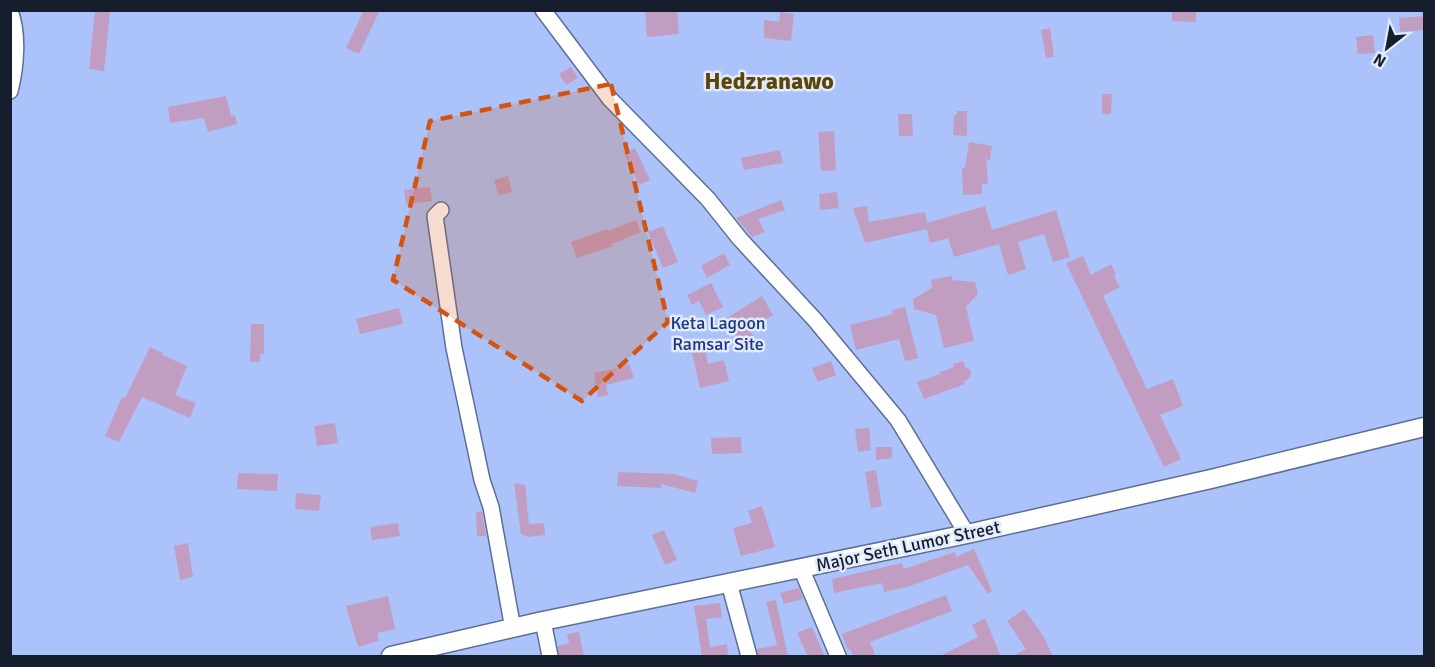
<svg xmlns="http://www.w3.org/2000/svg" width="1435" height="667" viewBox="0 0 1435 667" font-family="Signika,sans-serif">
<style>
.green{fill:#abc3fa}
.building{fill:#c29dc2}
.lines{fill:none;stroke-linecap:round;stroke-linejoin:round}
.minor-casing{stroke:#5d6e96;stroke-width:18}
.major-casing{stroke:#5d6e96;stroke-width:21}
.minor{stroke:#fff;stroke-width:15}
.major{stroke:#fff;stroke-width:18}
.marked{fill:#d3530f;fill-opacity:0.2;stroke:#d3530f;stroke-width:4.5;stroke-dasharray:12 8;stroke-linejoin:round}
.labels{text-anchor:middle;dominant-baseline:central;stroke-width:5;stroke-linejoin:round;paint-order:stroke}
.park-label{font-size:18px;fill:#1d3583;stroke:#e2ebfd}
.street-label{font-size:18px;fill:#161d2d;stroke:#e2ebfd}
.district-label{font-size:24px;font-weight:bold;fill:#5c4505;stroke:#e2ebfd}
</style>
<rect width="100%" height="100%" fill="#d1ddf9"/>
<path class="green" d="M 10,11 L 1424,11 L 1424,656 L 11,656 Z"/>
<path class="building" d="M 95,10 L 110,10 L 104,71 L 89,69 Z
M 364,10 L 380,10 L 359,54 L 346,48 Z
M 645,10 L 677,11 L 679,34 L 647,37 Z
M 1172,10 L 1196,10 L 1196,22 L 1172,21 Z
M 780,12 L 794,14 L 791,41 L 764,38 L 764,20 L 779,22 Z
M 1425,16 L 1425,30 L 1400,32 L 1399,18 Z
M 1050,28 L 1054,57 L 1046,58 L 1041,30 Z
M 1373,35 L 1375,53 L 1358,54 L 1356,37 Z
M 571,67 L 578,78 L 566,85 L 559,74 Z
M 1102,94 L 1112,94 L 1111,114 L 1102,114 Z
M 226,96 L 231,116 L 235,115 L 237,124 L 208,132 L 204,118 L 170,123 L 168,107 Z
M 957,111 L 967,111 L 967,136 L 953,135 L 954,115 L 957,115 Z
M 898,114 L 912,114 L 913,136 L 899,136 Z
M 834,131 L 836,170 L 821,171 L 818,132 Z
M 969,142 L 992,146 L 990,160 L 986,159 L 988,184 L 982,184 L 982,194 L 963,195 L 962,168 L 965,168 Z
M 635,148 L 650,180 L 639,185 L 624,153 Z
M 780,150 L 783,163 L 744,170 L 741,158 Z
M 508,176 L 512,192 L 498,195 L 494,180 Z
M 430,187 L 432,201 L 406,204 L 404,190 Z
M 837,192 L 839,208 L 820,210 L 819,194 Z
M 781,200 L 785,210 L 758,219 L 765,232 L 752,237 L 736,218 Z
M 867,206 L 869,222 L 925,212 L 927,223 L 985,206 L 992,230 L 1056,210 L 1070,257 L 1053,262 L 1044,234 L 1018,242 L 1026,269 L 1008,275 L 999,244 L 954,257 L 948,238 L 930,243 L 927,229 L 865,243 L 853,208 Z
M 636,220 L 641,232 L 612,244 L 613,246 L 577,258 L 571,242 L 607,229 L 608,231 Z
M 663,226 L 678,262 L 663,268 L 648,232 Z
M 724,253 L 730,265 L 707,278 L 701,266 Z
M 1083,256 L 1091,275 L 1111,264 L 1116,274 L 1114,276 L 1120,287 L 1103,296 L 1147,389 L 1173,379 L 1183,406 L 1160,415 L 1181,459 L 1164,467 L 1066,263 Z
M 952,276 L 952,280 L 975,282 L 978,294 L 966,307 L 974,341 L 944,348 L 936,315 L 914,309 L 913,299 L 932,288 L 931,280 Z
M 711,283 L 723,307 L 706,315 L 699,301 L 692,305 L 687,295 Z
M 762,296 L 773,315 L 749,329 L 753,336 L 741,343 L 727,318 Z
M 905,307 L 918,358 L 905,361 L 899,339 L 856,350 L 850,325 L 893,314 L 892,310 Z
M 399,308 L 403,324 L 360,334 L 356,319 Z
M 251,324 L 264,324 L 264,354 L 260,354 L 260,362 L 250,362 Z
M 704,345 L 708,364 L 724,360 L 729,381 L 700,388 L 691,348 Z
M 150,347 L 163,353 L 162,355 L 187,366 L 175,395 L 196,403 L 190,418 L 142,397 L 119,442 L 105,436 L 122,397 L 125,398 Z
M 831,361 L 836,375 L 818,382 L 812,368 Z
M 963,361 L 965,367 L 970,370 L 971,374 L 969,378 L 964,382 L 965,384 L 924,399 L 917,382 L 940,374 L 940,372 L 954,367 L 953,364 Z
M 629,364 L 634,378 L 606,385 L 608,395 L 598,397 L 594,373 L 614,369 Z
M 335,423 L 338,443 L 317,446 L 314,426 Z
M 869,428 L 871,450 L 858,452 L 855,429 Z
M 741,437 L 742,453 L 712,454 L 711,438 Z
M 876,447 L 892,447 L 892,458 L 876,460 Z
M 876,470 L 882,506 L 871,508 L 865,472 Z
M 618,472 L 674,474 L 698,481 L 695,493 L 661,484 L 661,488 L 617,486 Z
M 238,473 L 278,474 L 277,491 L 237,489 Z
M 514,483 L 525,485 L 529,524 L 544,523 L 545,535 L 528,537 L 521,534 Z
M 296,493 L 321,495 L 319,511 L 295,509 Z
M 762,506 L 775,547 L 741,556 L 733,528 L 752,523 L 748,511 Z
M 476,512 L 482,512 L 486,536 L 477,536 Z
M 398,523 L 400,536 L 372,540 L 370,527 Z
M 664,530 L 677,560 L 665,565 L 652,535 Z
M 188,543 L 193,577 L 180,580 L 174,546 Z
M 974,549 L 992,591 L 988,594 L 968,565 L 907,587 L 884,592 L 882,583 L 834,593 L 832,579 L 902,563 L 904,569 L 955,552 L 956,557 Z
M 799,588 L 803,599 L 784,604 L 780,593 Z
M 946,595 L 952,611 L 870,642 L 876,657 L 854,657 L 850,649 L 848,650 L 842,634 Z
M 388,596 L 395,629 L 377,633 L 379,641 L 358,647 L 346,606 Z
M 776,600 L 788,657 L 758,657 L 757,649 L 777,645 L 766,602 Z
M 720,603 L 722,617 L 706,619 L 710,647 L 727,644 L 728,657 L 702,657 L 694,606 Z
M 1024,609 L 1044,637 L 1053,657 L 1012,657 L 1026,649 L 1007,621 Z
M 985,618 L 1001,657 L 938,657 L 978,637 L 972,625 Z
M 812,627 L 825,657 L 808,657 L 797,633 Z
M 579,632 L 584,657 L 559,657 L 558,646 L 569,643 L 567,634 Z"/>
<g class="lines">
<defs>
<path id="minor" d="M 543,10 L 610,99 L 708,199 L 740,239 L 815,320 L 898,420 L 967,534
M 10,11 C 19,33 16,68 10,91
M 441,210 L 435,216 L 454,348 L 482,480 L 491,507 L 513,629
M 801,568 L 838,656
M 729,583 L 749,656
M 543,621 L 550,656"/>
<path id="major" d="M 391,656 L 543,621 L 967,534 L 1211,479 L 1424,427"/>
</defs>
<use href="#minor" class="minor-casing"/>
<use href="#major" class="major-casing"/>
<use href="#minor" class="minor"/>
<use href="#major" class="major"/>
</g>
<path class="marked" d="M 611,84 L 668,322 L 582,401 L 393,280 L 430,121 Z"/>
<g class="labels">
<g class="park-label">
<text x="718" y="323">Keta Lagoon<tspan x="718" dy="21">Ramsar Site</tspan></text>
</g>
<g class="street-label">
<text transform="translate(908 546) rotate(-12)">Major Seth Lumor Street</text>
</g>
<g class="district-label">
<text x="769" y="81">Hedzranawo</text>
</g>
</g>
<rect width="1435" height="667" fill="none" stroke="#161d2d" stroke-width="24"/>
<g transform="translate(1387 48) rotate(211)" stroke="#e2ebfd" stroke-width="4.5" paint-order="stroke">
<path d="M0-4.5L10 22L0 15L-10 22Z" fill="#161d2d"/>
<text y="-9" font-size="16" font-weight="bold" text-anchor="middle" fill="#161d2d">N</text>
</g>
</svg>
